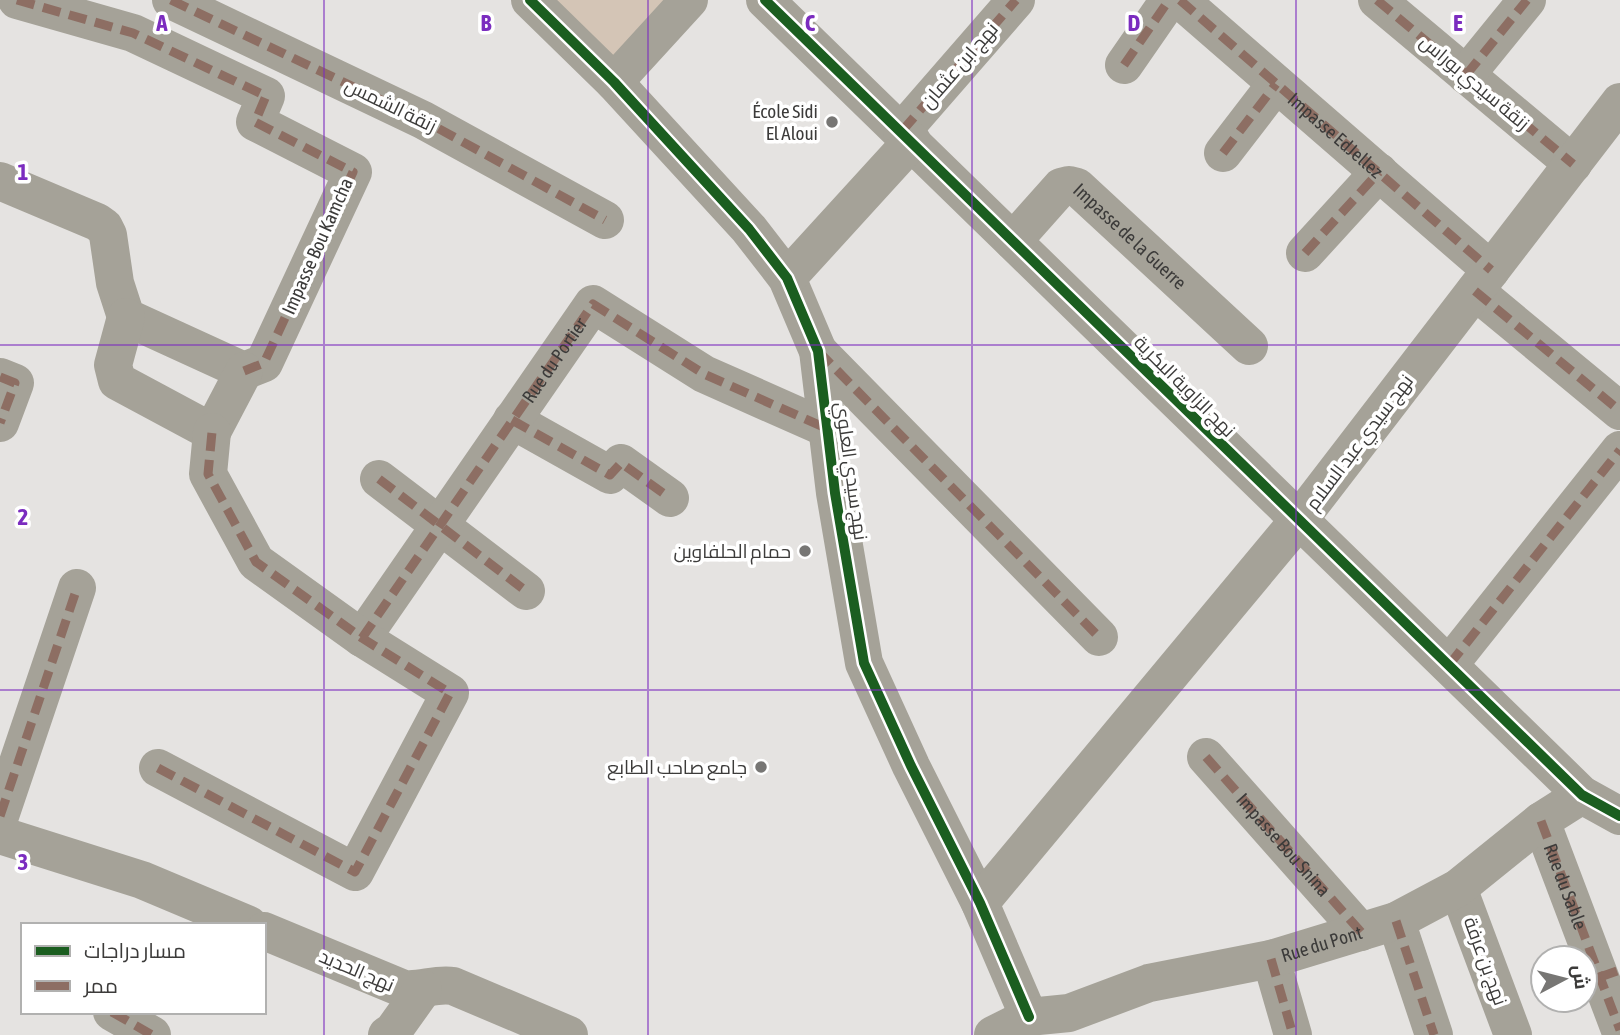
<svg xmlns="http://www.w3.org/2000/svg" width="1620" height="1035" viewBox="0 0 1620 1035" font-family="'Asap Condensed',Cairo,sans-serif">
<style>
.green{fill:#d4c5b6}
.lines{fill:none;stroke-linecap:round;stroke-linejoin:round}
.minor{stroke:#a5a298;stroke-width:38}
.quiet{stroke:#8d6e63;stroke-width:9;stroke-dasharray:18 9;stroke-linecap:butt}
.cycleway-casing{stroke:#fff;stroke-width:15}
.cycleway{stroke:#1b5e20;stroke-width:10}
.grid{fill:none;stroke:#7b2cbf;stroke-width:2;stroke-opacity:0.55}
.poi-dot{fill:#777674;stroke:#fff;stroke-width:2.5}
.labels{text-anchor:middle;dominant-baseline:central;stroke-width:7;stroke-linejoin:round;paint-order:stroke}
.street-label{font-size:19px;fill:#3c3b3a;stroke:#fff}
.poi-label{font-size:19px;fill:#3c3b3a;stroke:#fff;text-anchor:end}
.grid-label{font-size:23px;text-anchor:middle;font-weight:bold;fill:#7b2cbf;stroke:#fff;stroke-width:7;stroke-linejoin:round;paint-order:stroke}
</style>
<rect width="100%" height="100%" fill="#e5e3e1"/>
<path class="green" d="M 539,0 L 673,0 L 610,71 Z"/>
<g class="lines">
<g class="minor">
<path d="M 17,0 L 133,33 L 266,96 L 255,122 L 353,172 L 264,363 L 244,371"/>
<path d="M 171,0 L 423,120 L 605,220"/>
<path d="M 530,0 L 614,82 L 749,229 L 787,278 L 818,351 L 835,493 L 864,663 L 911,766 L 980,903 L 1029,1017"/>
<path d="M 765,0 L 1582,795 L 1620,816"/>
<path d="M 1180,0 L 1491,270"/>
<path d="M 1377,0 L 1573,164"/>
<path d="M 1124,65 L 1169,0"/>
<path d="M 1466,75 L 1527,0"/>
<path d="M 614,82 L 689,0"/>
<path d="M 902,131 L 1016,0"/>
<path d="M 1223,153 L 1276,84"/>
<path d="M 0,181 L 97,222 L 104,227 L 108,235 L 115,283 L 126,317 L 244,371"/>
<path id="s1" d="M 1013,241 L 1061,187 L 1069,185 L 1077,187 L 1249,346"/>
<path d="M 1305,253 L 1379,172"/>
<path d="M 787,278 L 912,141"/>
<path d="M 1475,291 L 1620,411"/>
<path d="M 126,317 L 113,365 L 117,381 L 212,432 L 244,371"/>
<path d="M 818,351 L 1099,637"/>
<path d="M 0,377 L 15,383 L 0,423"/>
<path d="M 512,420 L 610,475 L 621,463 L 670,498"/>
<path d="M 379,479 L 526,591"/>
<path id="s2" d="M 362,638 L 593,304 L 704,374 L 828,429"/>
<path d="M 1449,665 L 1620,450"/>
<path d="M 1206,757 L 1361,932"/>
<path d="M 158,768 L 355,872 L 450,693 L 362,638 L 256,562 L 208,474 L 212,432"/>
<path d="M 0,816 L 77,588"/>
<path d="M 1541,821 L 1620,1030"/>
<path d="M 0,835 L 142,880 L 249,925"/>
<path d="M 1458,888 L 1513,1035"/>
<path d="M 980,903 L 1298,521 L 1620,102"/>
<path d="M 1396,921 L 1434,1035"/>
<path d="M 264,931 L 404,989 C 421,991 436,983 453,986 L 569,1035"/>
<path d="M 1271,959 L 1293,1035"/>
<path d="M 112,1012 L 152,1035"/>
<path d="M 387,1035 L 393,1031 L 423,989"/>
<path id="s3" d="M 993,1035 L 1029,1017 L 1069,1013 L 1149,983 L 1271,959 L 1396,921 L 1458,888 L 1541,821 L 1582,795"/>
</g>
<g class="quiet">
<path d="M 17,0 L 133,33 L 266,96 L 255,122 L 353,172 L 264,363 L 244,371"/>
<path d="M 171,0 L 423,120 L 605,220"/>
<path id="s4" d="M 1180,0 L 1491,270"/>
<path d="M 1377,0 L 1573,164"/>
<path d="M 1124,65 L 1169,0"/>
<path d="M 1466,75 L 1527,0"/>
<path d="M 902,131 L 1016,0"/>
<path d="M 1223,153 L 1276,84"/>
<path d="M 1305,253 L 1379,172"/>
<path d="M 1475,291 L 1620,411"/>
<path d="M 818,351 L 1099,637"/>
<path d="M 0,377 L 15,383 L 0,423"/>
<path d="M 512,420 L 610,475 L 621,463 L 670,498"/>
<path d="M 379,479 L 526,591"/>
<path d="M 362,638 L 593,304 L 704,374 L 828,429"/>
<path d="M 1449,665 L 1620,450"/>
<path id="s5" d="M 1206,757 L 1361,932"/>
<path d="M 158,768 L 355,872 L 450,693 L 362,638 L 256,562 L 208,474 L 212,432"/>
<path d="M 0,816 L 77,588"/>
<path id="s6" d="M 1541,821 L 1620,1030"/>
<path d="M 1396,921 L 1434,1035"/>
<path d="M 1271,959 L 1293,1035"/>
<path d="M 1600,977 L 1620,970"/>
<path d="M 112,1012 L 152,1035"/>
</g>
<defs>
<path id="cycleway" d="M 530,0 L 614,82 L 749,229 L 787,278 L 818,351 L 835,493 L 864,663 L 911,766 L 980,903 L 1029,1017
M 765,0 L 1582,795 L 1620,816"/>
</defs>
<use href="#cycleway" class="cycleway-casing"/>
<use href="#cycleway" class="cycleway"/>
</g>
<path class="grid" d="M 324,0 L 324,1035M 648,0 L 648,1035M 972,0 L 972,1035M 1296,0 L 1296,1035M 0,345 L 1620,345M 0,690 L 1620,690"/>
<g class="poi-dot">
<circle cx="832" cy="122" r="7"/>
<circle cx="805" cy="551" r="7"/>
<circle cx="761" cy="767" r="7"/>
</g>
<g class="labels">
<g class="street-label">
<text transform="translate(959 65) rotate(-49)">نهج ابن عثمان</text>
<text transform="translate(1475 82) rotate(40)">زنقة سيدي بوراس</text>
<text transform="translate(391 105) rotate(26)">زنقة الشمس</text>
<text stroke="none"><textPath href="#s4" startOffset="206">Impasse EdJellez</textPath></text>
<text stroke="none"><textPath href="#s1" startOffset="161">Impasse de la Guerre</textPath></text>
<text transform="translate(317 246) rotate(-66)">Impasse Bou Kamcha</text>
<text stroke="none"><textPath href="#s2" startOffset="338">Rue du Portier</textPath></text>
<text transform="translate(1185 386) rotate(45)">نهج الزاوية البكرية</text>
<text transform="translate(1359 442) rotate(-53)">نهج سيدي عبد السلام</text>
<text transform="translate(852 471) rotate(82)">نهج سيدي العلوي</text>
<text stroke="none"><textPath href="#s5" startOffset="117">Impasse Bou Snina</textPath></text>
<text stroke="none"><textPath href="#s6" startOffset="70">Rue du Sable</textPath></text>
<text stroke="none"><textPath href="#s3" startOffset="343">Rue du Pont</textPath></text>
<text transform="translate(1486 961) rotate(70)">نهج بن عرفة</text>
<text transform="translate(357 970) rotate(23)">نهج الحديد</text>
</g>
<g class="poi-label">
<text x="818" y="111">École Sidi<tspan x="818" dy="22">El Aloui</tspan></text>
<text x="791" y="551">حمام الحلفاوين</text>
<text x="747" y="767">جامع صاحب الطابع</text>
</g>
</g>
<g class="grid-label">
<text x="162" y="31">A</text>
<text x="486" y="31">B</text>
<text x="810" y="31">C</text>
<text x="1134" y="31">D</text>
<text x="1458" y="31">E</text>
<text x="23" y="180">1</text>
<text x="23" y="525">2</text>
<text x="23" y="870">3</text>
</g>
<rect x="21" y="923" width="245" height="91" fill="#ffffff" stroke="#b1b1b0" stroke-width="2"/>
<rect x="35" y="946" width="35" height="10" fill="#1b5e20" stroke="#b1b1b0" stroke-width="2"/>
<text x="84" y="958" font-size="21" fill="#3c3b3a">مسار دراجات</text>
<rect x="35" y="981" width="35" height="10" fill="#8d6e63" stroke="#b1b1b0" stroke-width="2"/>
<text x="84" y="993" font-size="21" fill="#3c3b3a">ممر</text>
<g transform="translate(1564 979) rotate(83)"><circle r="33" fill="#ffffff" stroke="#b1b1b0" stroke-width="2"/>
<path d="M0-5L12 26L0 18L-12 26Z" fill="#777674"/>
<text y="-10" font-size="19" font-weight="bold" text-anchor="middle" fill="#3c3b3a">ش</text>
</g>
</svg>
